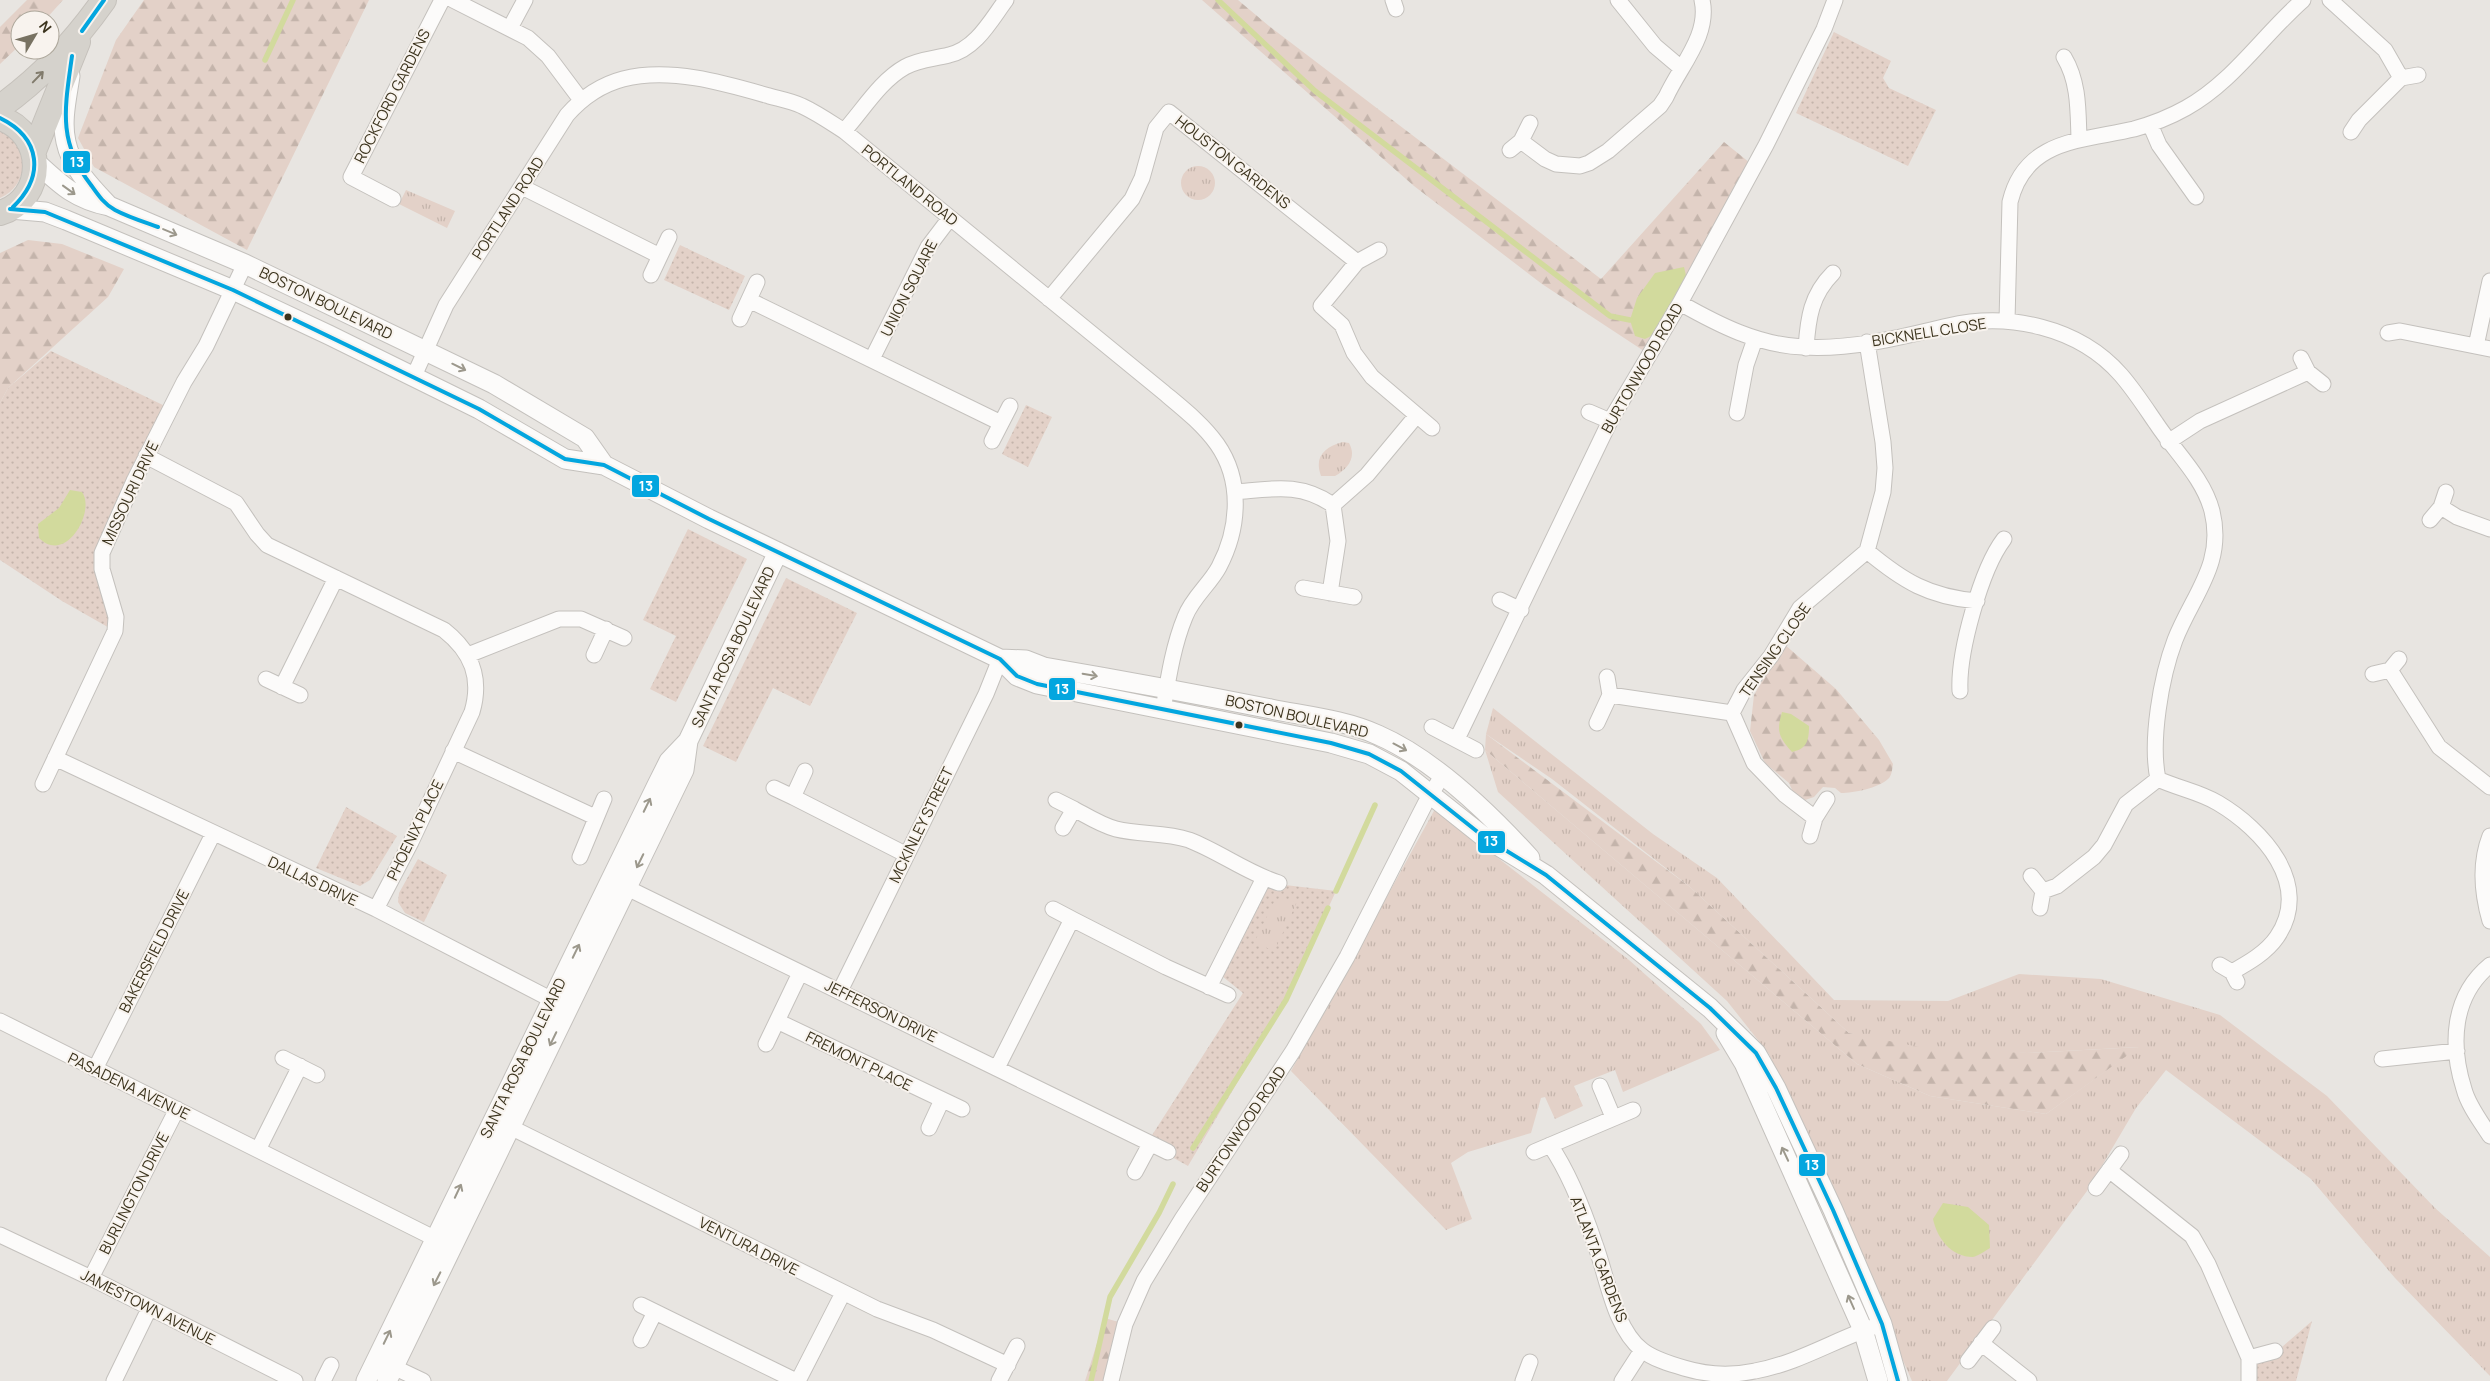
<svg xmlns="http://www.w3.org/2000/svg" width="2490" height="1381" viewBox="0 0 2490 1381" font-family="Manrope,sans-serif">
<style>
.grass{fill:url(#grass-dots)}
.forest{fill:url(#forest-firs)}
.park{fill:url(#park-tufts)}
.water{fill:#d2da9d}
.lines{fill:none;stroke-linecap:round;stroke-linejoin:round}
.stream{stroke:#d2da9d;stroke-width:5.5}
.minor-casing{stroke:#c4c1bd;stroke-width:17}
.tertiary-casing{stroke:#c4c1bd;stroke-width:21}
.primary-casing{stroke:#c5c1bb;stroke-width:26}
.minor{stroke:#fcfbfa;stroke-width:15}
.tertiary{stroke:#fcfbfa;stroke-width:19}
.primary{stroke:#d5d2cc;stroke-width:24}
.bus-1-casing{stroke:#f8f3ee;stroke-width:8}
.bus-1{stroke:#03a6df;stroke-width:4}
.oneway{stroke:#817b6c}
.oneway2{stroke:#9c988c}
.bus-dot{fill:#3c341e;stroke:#f8f3ee;stroke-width:2}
.labels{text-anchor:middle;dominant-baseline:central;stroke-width:4;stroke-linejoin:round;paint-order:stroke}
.street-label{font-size:15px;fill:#3c341e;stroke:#f8f3ee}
.line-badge{stroke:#f8f3ee;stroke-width:2}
.badge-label{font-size:14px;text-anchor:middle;font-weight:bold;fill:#fff}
</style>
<defs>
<pattern id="grass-dots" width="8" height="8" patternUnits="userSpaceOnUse" patternTransform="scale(1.25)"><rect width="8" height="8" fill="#e3d1c8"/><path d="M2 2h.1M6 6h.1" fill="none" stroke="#c4b4ab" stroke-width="1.8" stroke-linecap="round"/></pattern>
<pattern id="forest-firs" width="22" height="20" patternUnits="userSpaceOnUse" patternTransform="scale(1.25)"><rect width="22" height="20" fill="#e3d1c8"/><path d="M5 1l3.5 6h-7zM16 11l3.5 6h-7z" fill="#c4b4ab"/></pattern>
<pattern id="park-tufts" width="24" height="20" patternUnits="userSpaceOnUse" patternTransform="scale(1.25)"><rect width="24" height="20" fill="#e3d1c8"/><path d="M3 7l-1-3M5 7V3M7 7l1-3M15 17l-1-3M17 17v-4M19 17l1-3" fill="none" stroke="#c4b4ab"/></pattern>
</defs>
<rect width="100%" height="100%" fill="#e8e5e1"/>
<path class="grass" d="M 1834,32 L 1891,61 L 1883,78 L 1889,88 L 1936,110 L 1908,166 L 1796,113 Z
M 0,131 C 31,144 30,185 0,198 Z
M 680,245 L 745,276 L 729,310 L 664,280 Z
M 51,351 L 167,407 L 97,551 L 113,630 L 62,601 L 0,560 L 0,403 L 8,388 Z
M 1026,405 L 1052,417 L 1028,467 L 1002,454 Z
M 688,529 L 747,559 L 676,702 L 650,689 L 676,636 L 643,620 Z
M 786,578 L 857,613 L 810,706 L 773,688 L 736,762 L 703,746 Z
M 346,807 L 397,836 L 370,880 L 360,886 L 316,868 Z
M 418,859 L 447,875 L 424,922 L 405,913 L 398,902 L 399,893 Z
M 1267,883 L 1336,891 L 1286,1000 L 1188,1166 L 1147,1143 L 1243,993 L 1217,972 Z
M 2312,1321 L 2296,1381 L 2249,1381 L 2249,1358 L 2282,1347 Z"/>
<path class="forest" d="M 27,0 L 63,0 L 45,20 L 20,20 L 20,45 L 0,64 L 0,27 Z
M 144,0 L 369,0 L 247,250 L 94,167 L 78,138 L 116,40 Z
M 1202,0 L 1238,0 L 1269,26 L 1601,279 L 1724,142 L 1755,167 L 1650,355 L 1542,284 L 1414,186 Z
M 28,240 L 62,244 L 124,269 L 108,297 L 8,388 L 0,403 L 0,253 Z
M 1784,644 L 1836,689 L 1879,740 L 1893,764 C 1892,769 1892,776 1888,779 C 1878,788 1854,793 1841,793 L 1835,788 L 1823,787 L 1814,797 L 1802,801 L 1793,792 L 1789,783 L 1765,763 L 1750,731 L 1754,695 Z
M 1486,734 L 1690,887 L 1849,1033 L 2027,1053 L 2140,1047 L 2046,1114 L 1930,1096 L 1857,1064 L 1485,750 Z
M 1105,1318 L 1125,1324 L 1113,1381 L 1085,1381 Z"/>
<path class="park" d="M1181 183a17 17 0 1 1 34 0a17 17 0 1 1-34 0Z
M 406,190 L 455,211 L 447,228 L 399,204 Z
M 1343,442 L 1349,443 C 1357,457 1348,469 1335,476 L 1321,476 C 1314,457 1324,447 1343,442 Z
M 1493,708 L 1653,834 L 1717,878 L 1834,1000 L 1948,1001 L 2019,974 L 2101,979 L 2220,1015 L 2327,1096 L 2435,1208 L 2490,1257 L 2490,1376 L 2395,1278 L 2311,1179 L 2166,1070 L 2136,1108 L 2087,1191 L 1947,1381 L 1912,1381 L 1769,1054 L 1727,1001 L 1498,792 L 1485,750 L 1857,1064 L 1930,1096 L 2046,1114 L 2139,1047 L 2027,1053 L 1929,1049 L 1849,1033 L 1690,887 L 1552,779 L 1486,734 Z
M 1435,809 L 1629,960 L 1701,1024 L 1720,1050 L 1623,1092 L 1615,1070 L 1574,1086 L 1583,1106 L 1555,1119 L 1545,1097 L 1541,1098 L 1531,1133 L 1468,1152 L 1451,1163 L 1472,1219 L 1446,1230 L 1291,1071 Z
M 1281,898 L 1297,902 L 1274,952 L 1255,941 L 1275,900 Z"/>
<path class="water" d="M 1684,267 L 1688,284 L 1661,331 L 1645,339 L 1635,336 L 1630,320 L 1637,298 L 1655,273 Z
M 70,490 L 82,492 C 96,511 66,565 39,538 L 38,524 L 59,508 Z
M 1782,712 L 1791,714 L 1809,726 C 1809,740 1807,749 1792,752 C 1779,737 1776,732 1782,712 Z
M 1943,1203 L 1968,1207 L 1989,1225 L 1990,1248 C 1985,1251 1978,1256 1973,1257 C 1951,1257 1937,1238 1933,1219 Z"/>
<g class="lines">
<path class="stream" d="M 1218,0 L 1315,91 L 1610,316 L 1630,320
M 265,60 L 293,0
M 1336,891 L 1375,805
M 1193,1148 L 1286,1000 L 1328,908
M 1091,1381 L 1110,1297 L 1159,1213 L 1173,1184"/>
<defs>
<path id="minor" d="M 453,0 L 528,38 L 548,56 L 581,100
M 1393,0 L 1396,9
M 1618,0 L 1655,46 L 1681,68
M 2330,0 L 2385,50 L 2401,78
M 510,28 L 525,0
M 2064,57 C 2079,82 2078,110 2079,139
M 2150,124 L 2159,145 L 2196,197
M 844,131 C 863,110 880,81 905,67 C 919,59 934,59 949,55 C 976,49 991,20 1006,0
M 2351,132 L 2359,120 L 2401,78 L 2418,75
M 1521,141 L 1545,159 L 1556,164 L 1580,166 L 1589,163 L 1608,151 L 1660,106 L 1666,97 C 1680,66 1710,35 1702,0
M 1510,150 L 1521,141 L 1530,123
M 522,187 L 660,256
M 393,199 L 351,177 L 442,0
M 1379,250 L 1357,262 L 1321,306 L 1342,325 L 1354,353 L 1372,377 L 1432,428
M 651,275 L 669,237
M 1049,299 L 1132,199 L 1142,178 L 1156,128 L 1169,112 L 1357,262
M 749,300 L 1001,423
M 1680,303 C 1719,325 1758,345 1803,347 C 1852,350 1902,337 1948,326 C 2009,312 2079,327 2121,375 C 2134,390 2145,407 2156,423 C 2175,452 2203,477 2212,511 C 2225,564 2193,594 2175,640 C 2161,677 2150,741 2158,779
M 740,319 L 757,282
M 2007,321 L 2010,202 C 2025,139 2082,141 2134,129 C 2152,124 2170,117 2186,108 C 2233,82 2263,35 2303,0
M 2388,333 L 2400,331 L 2490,349
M 2476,346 L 2490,281
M 1806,348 C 1808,318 1811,295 1833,273
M 2301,358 L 2308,372 L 2323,384
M 872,359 L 928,247 L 950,218
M 414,376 L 446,305 L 567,115 C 582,98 600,85 623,79 C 670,67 724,83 769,96 C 780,99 792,101 802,106 C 817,113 830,122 844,131 L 1162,391 C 1181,407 1202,423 1217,444 C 1243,481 1239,529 1219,567 C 1210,584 1192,598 1185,617 C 1173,646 1168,680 1163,710
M 1589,412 L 1610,421
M 1737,413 L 1746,365 L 1755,339
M 992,441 L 1010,406
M 2168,442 L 2200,421 L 2308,372
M 146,456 L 236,503 L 257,534 L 267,545 L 444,630 C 472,652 482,678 472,712 L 411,842 L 376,909
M 1235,492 C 1272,489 1300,482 1333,505 L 1367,475 L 1417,415
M 2441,507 L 2457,517 L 2490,529
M 2430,520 L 2441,507 L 2446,492
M 1867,551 C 1903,581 1929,597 1977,601
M 1303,588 L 1354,597
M 1330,593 L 1338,541 L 1333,505
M 1500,600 L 1521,610
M 468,655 L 559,619 L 581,619 L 624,638
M 594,655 L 606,629
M 2390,670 L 2439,747 L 2490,787
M 2373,674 L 2390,670 L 2399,659
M 266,679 L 300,695
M 282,687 L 336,578
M 1960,691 C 1958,653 1981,569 2004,539
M 1610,695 L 1732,713 L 1754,763 L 1785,795 L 1815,818
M 1732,713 L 1744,690 L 1771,656 L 1800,608 L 1867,551 L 1883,492 L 1885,468 L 1883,442 L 1867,342
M 1597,723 L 1610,695 L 1607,677
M 1432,727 L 1476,750
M 1457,739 L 1610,421 L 1680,303 L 1766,145 L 1824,29 L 1835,0
M 453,751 L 595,817
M 55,758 L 376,909 L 562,1005
M 43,784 L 115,631 L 116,617 L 102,569 L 102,553 L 134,481 L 184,382 L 206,346 L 245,264
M 774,788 L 793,797 L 805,771
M 793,797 L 907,855
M 1056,800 L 1074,809 L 1063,828
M 1074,809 C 1087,816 1101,825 1116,829 C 1140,835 1165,832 1189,840 C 1220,852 1247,873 1279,883
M 1810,836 L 1815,818 L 1827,799
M 2490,836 C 2479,864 2482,893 2490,921
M 580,857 L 604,799
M 2031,876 L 2043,891 L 2040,908
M 619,884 L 1168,1152
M 2043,891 L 2057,886 L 2094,857 L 2104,845 L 2126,804 L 2158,779 C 2177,788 2200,792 2218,803 C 2262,829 2313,884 2277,937 C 2266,953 2248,963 2232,972
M 1053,909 L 1072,919
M 2220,965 L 2232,972 L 2237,982
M 2490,965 C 2452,996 2450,1045 2464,1089 C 2468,1105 2481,1122 2490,1136
M 1209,987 L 1264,878
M 840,991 L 986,694 L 1000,659
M 0,1021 L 444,1243
M 777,1021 L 962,1109
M 766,1044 L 800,973
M 283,1058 L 317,1075
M 2382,1059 L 2457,1051
M 997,1068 L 1072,919 L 1166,967 L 1228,995
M 95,1069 L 213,834
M 1600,1086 L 1613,1117
M 502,1123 L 877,1309 L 933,1330 L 1008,1365
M 929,1128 L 942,1100
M 1550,1145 C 1570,1174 1584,1211 1595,1244 C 1607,1276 1614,1328 1642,1350 C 1653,1359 1670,1364 1684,1368 C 1707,1375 1731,1376 1755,1371 C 1800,1363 1839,1337 1882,1324
M 258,1150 L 300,1066
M 1534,1152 L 1633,1110
M 2109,1170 L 2192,1236 L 2208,1264 L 2249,1358 L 2249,1381
M 1135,1172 L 1150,1144
M 2096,1188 L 2121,1154
M 0,1235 L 91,1278 L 295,1381
M 91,1278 L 177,1109
M 641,1305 L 796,1381
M 641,1340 L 655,1312
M 1981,1343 L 2029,1381
M 2249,1358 L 2275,1351
M 1968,1361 L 1993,1328
M 383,1362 L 423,1381
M 114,1381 L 149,1309
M 323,1381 L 331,1365
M 798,1381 L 843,1293
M 999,1381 L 1017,1346
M 1111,1381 L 1125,1324 L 1144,1281 L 1182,1219 L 1293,1051 L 1347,957 L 1425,804 L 1442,776
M 1523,1381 L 1530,1362
M 1622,1381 L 1642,1350"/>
<path id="tertiary" d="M 70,76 C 67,97 61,121 66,142 C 71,167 92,188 109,206
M 36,162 C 61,185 75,199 109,206 L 245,264 L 494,384 L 585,438 L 604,465
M 10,209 L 45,212 L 66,220 L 233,290 L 329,335 L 479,409 L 565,459 L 604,465 L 709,519 L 1000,659 L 1017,676 L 1037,684 L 1331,743 L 1369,754 L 1401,771 L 1484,837 L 1546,875 L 1710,1008 L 1756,1053 L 1776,1088 L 1833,1210 L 1882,1324 L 1898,1381
M 1000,659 L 1026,660 L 1044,667 C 1120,680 1196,694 1271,709 C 1306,716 1345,720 1378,735 C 1433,759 1490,814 1530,858
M 1726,1033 L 1744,1063 L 1863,1330 L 1878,1381
M 366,1381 L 657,785 L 669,761 L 688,741
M 387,1381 L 684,770 L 688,741 L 778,552"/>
<path id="primary" d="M 0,107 C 41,78 75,41 104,0
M 0,118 C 46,133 47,199 0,213
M 34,151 L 78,42"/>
</defs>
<use href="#minor" class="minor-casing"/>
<use href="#tertiary" class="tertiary-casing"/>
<use href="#primary" class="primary-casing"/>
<use href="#minor" class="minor"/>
<use href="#tertiary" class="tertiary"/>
<use href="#primary" class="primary"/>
<defs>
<path id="bus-1" d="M 82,31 L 104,0
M 72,56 C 65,107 57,142 91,185 C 98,195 104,204 115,210 C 128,217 144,222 158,227
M 0,118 C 41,138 45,176 13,207
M 10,209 L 45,212 L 233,290 L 479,409 L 565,459 L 604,465 L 709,519 L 1000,659 L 1017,676 L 1037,684 L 1331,743 L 1369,754 L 1401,771 L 1484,837 L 1546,875 L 1710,1008 L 1756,1053 L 1776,1088 L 1833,1210 L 1882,1324 L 1898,1381"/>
</defs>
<use href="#bus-1" class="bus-1-casing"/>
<use href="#bus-1" class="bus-1"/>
</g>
<defs><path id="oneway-shaft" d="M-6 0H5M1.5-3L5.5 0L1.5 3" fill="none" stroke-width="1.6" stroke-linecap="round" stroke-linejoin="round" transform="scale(1.25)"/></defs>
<use class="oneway" href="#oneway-shaft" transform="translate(38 77) rotate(-46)"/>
<g class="oneway2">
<use href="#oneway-shaft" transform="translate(69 190) rotate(36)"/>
<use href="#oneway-shaft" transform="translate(170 232) rotate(23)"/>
<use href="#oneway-shaft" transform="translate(459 367) rotate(26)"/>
<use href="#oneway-shaft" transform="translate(1090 675) rotate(10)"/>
<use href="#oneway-shaft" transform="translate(1400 747) rotate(28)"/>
<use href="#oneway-shaft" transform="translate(647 805) rotate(-64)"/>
<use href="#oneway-shaft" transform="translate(640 861) rotate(116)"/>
<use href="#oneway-shaft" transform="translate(576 951) rotate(-64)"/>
<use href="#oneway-shaft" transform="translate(553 1039) rotate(116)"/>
<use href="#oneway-shaft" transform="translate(1785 1154) rotate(-115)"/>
<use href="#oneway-shaft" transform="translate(458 1191) rotate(-65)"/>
<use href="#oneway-shaft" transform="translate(437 1279) rotate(117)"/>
<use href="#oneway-shaft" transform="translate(1851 1302) rotate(-114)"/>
<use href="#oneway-shaft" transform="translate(387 1337) rotate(-64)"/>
</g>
<g class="bus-dot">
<circle cx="288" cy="317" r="4.5"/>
<circle cx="1239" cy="725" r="4.5"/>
</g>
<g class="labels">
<g class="street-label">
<text transform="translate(392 96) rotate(-63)">ROCKFORD GARDENS</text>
<text transform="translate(1233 162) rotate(38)">HOUSTON GARDENS</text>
<text transform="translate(910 185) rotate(39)">PORTLAND ROAD</text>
<text transform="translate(508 208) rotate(-57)">PORTLAND ROAD</text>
<text transform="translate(909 288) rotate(-63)">UNION SQUARE</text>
<text transform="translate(326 303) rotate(26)">BOSTON BOULEVARD</text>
<text transform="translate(1929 332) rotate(-9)">BICKNELL CLOSE</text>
<text transform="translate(1642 368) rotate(-60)">BURTONWOOD ROAD</text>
<text transform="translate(130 493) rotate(-65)">MISSOURI DRIVE</text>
<text transform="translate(733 647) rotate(-65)">SANTA ROSA BOULEVARD</text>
<text transform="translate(1775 650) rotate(-55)">TENSING CLOSE</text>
<text transform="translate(1297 716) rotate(13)">BOSTON BOULEVARD</text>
<text transform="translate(921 825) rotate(-64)">MCKINLEY STREET</text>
<text transform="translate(415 830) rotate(-64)">PHOENIX PLACE</text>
<text transform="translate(313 881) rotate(25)">DALLAS DRIVE</text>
<text transform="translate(154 951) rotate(-63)">BAKERSFIELD DRIVE</text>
<text transform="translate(881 1011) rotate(26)">JEFFERSON DRIVE</text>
<text transform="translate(523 1058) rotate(-64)">SANTA ROSA BOULEVARD</text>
<text transform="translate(859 1061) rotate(26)">FREMONT PLACE</text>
<text transform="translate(129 1086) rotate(26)">PASADENA AVENUE</text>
<text transform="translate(1241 1129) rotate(-56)">BURTONWOOD ROAD</text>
<text transform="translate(134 1193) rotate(-63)">BURLINGTON DRIVE</text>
<text transform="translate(749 1246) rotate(27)">VENTURA DRIVE</text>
<text transform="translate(1599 1259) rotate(69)">ATLANTA GARDENS</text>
<text transform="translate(148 1307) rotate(27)">JAMESTOWN AVENUE</text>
</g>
</g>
<g class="line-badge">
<rect x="62" y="150" width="29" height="24" rx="5" fill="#03a6df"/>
<rect x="631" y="474" width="29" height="24" rx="5" fill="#03a6df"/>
<rect x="1048" y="677" width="28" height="24" rx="5" fill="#03a6df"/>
<rect x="1477" y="830" width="29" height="24" rx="5" fill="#03a6df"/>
<rect x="1798" y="1153" width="28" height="24" rx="5" fill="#03a6df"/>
</g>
<g class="badge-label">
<text x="77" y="167">13</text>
<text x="646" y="491">13</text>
<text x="1062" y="694">13</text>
<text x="1491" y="846">13</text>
<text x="1812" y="1170">13</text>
</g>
<g transform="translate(35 35) rotate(52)"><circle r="24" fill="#f8f3ee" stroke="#ada79b"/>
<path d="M0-4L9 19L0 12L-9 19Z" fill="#787262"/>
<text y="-8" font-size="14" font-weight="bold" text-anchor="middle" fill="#3c341e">N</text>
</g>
</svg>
